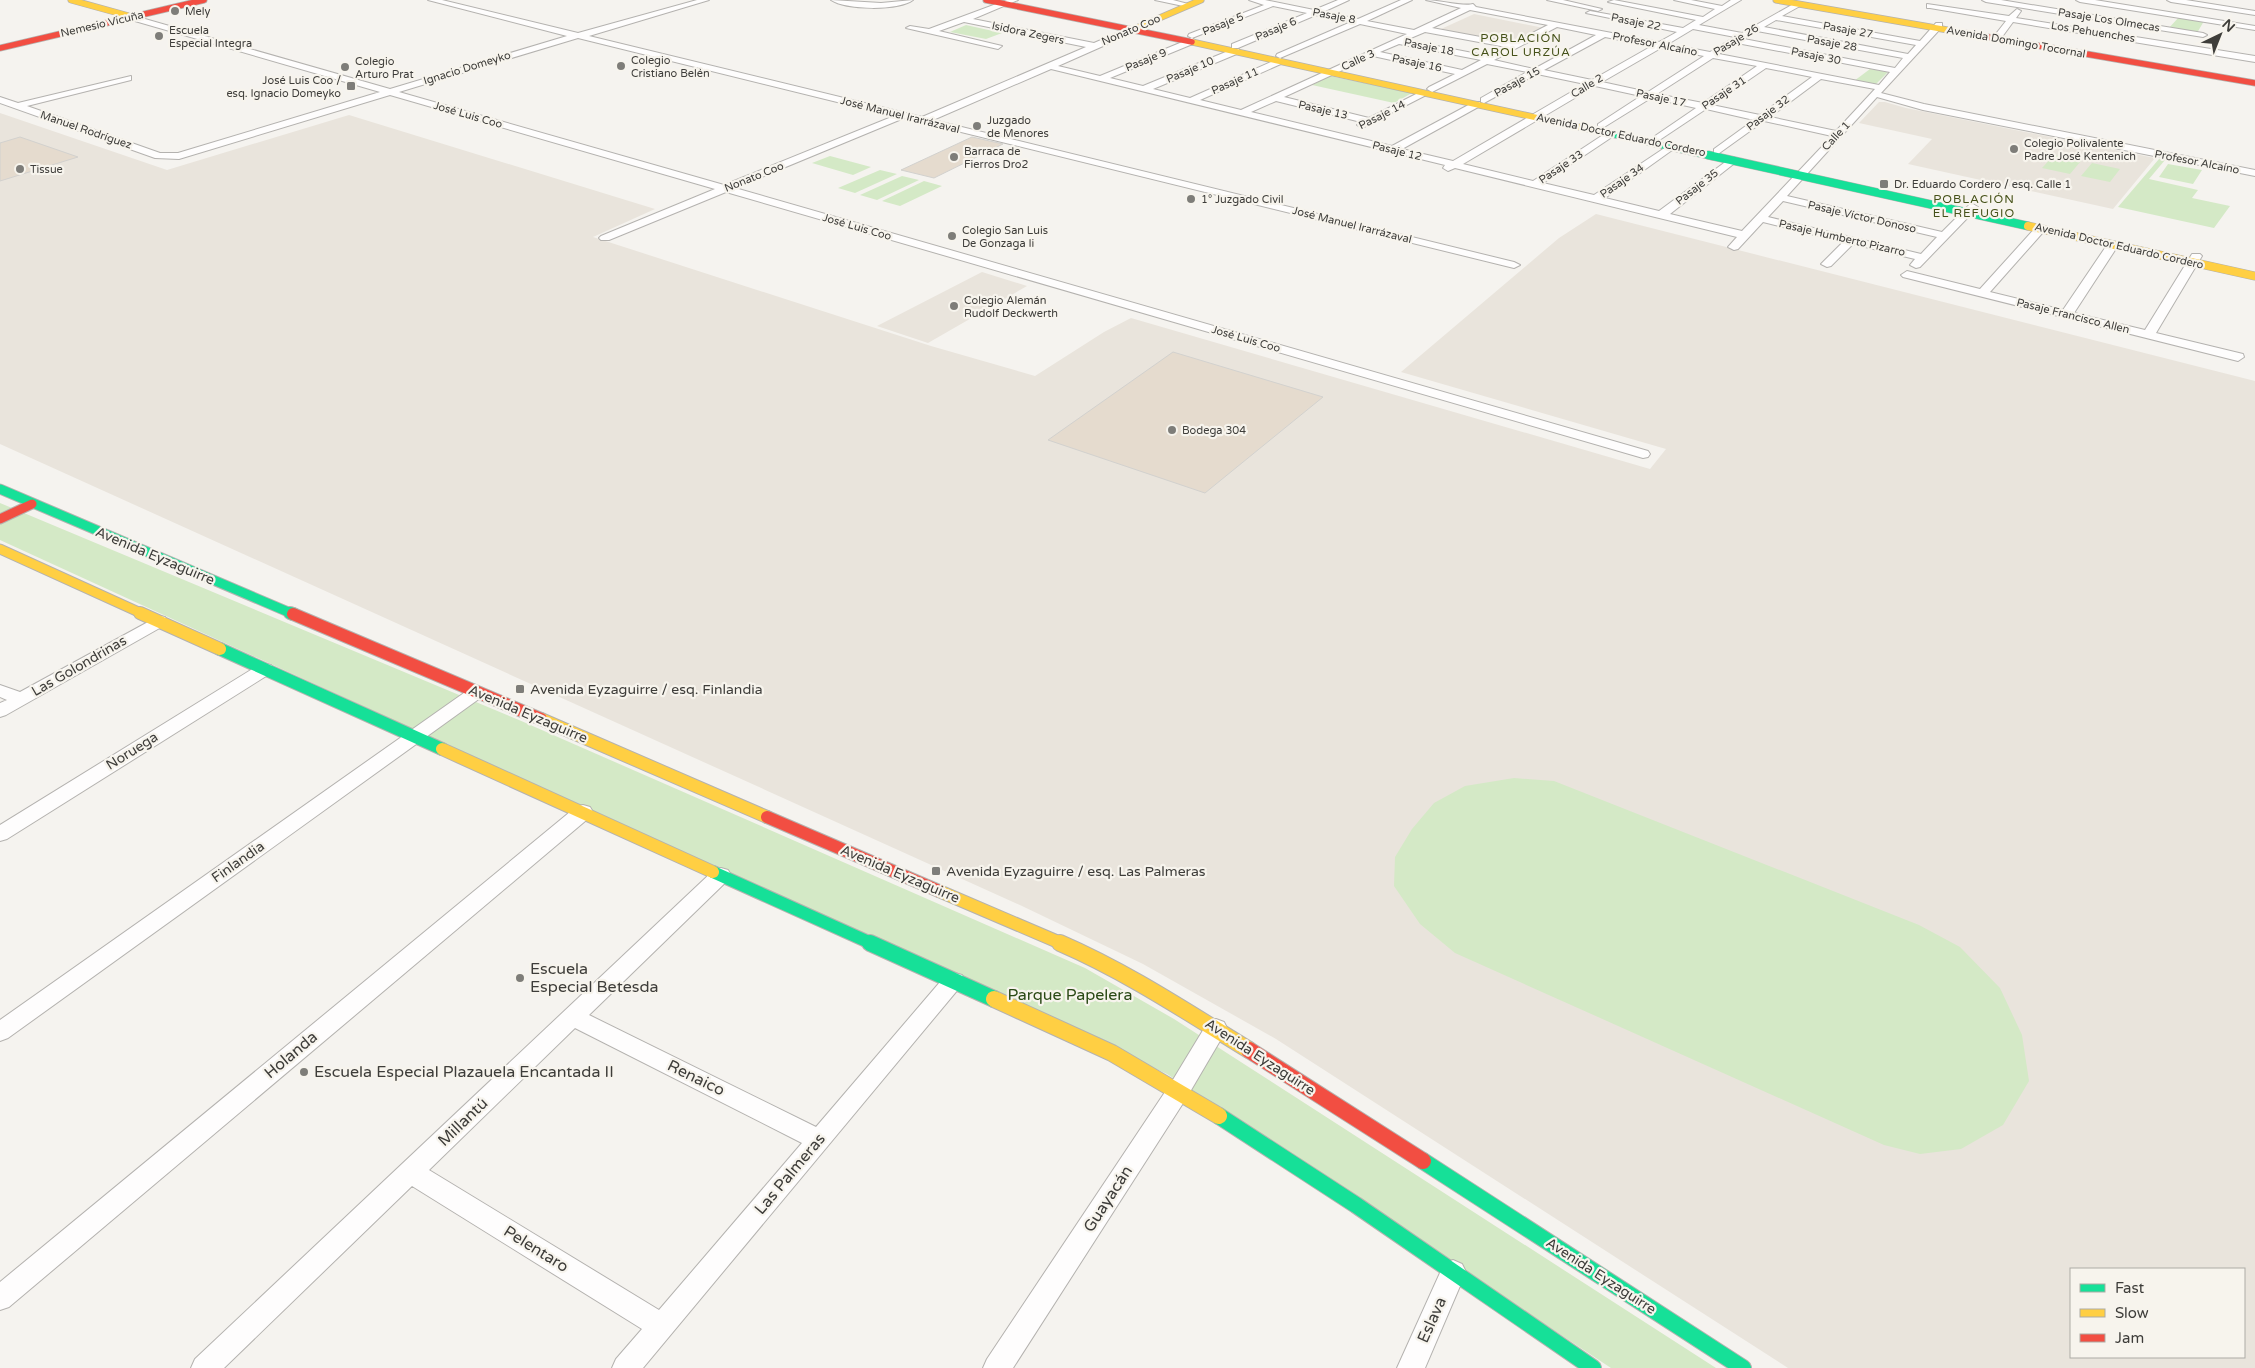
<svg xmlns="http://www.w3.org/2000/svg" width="2255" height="1368" viewBox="0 0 2255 1368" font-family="'Varela Round',sans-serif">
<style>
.built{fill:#e9e4dc;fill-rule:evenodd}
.green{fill:#d4e9c6}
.building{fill:#e5dbce;stroke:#d2d1ce}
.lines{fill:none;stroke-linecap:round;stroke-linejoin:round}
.street-casing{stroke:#b4b2af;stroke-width:2}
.fast-far4-casing{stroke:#b4b2af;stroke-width:7}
.fast-far3-casing{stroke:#b4b2af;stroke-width:9}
.fast-far2-casing{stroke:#b4b2af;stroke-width:11}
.fast-far1-casing{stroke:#b4b2af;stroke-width:14}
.fast-casing{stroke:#b4b2af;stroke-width:18}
.slow-far4-casing{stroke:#b4b2af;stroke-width:7}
.slow-far3-casing{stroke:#b4b2af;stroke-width:9}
.slow-far2-casing{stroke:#b4b2af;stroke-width:11}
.slow-far1-casing{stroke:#b4b2af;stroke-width:14}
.slow-casing{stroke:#b4b2af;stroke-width:18}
.jam-far3-casing{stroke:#b4b2af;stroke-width:7}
.jam-far2-casing{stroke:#b4b2af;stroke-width:11}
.jam-far1-casing{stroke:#b4b2af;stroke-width:14}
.jam-casing{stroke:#b4b2af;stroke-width:18}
.street{fill:#fefdfd;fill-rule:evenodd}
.fast-far4{stroke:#16e098;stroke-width:5.5}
.fast-far3{stroke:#16e098;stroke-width:8}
.fast-far2{stroke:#16e098;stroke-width:9}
.fast-far1{stroke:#16e098;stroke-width:12}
.fast{stroke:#16e098;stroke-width:16}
.slow-far4{stroke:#ffcf43;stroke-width:5.5}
.slow-far3{stroke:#ffcf43;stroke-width:8}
.slow-far2{stroke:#ffcf43;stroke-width:9}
.slow-far1{stroke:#ffcf43;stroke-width:12}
.slow{stroke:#ffcf43;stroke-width:16}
.jam-far3{stroke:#f24e42;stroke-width:5.5}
.jam-far2{stroke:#f24e42;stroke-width:9}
.jam-far1{stroke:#f24e42;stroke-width:12}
.jam{stroke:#f24e42;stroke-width:16}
.poi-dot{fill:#7e7d79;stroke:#f7f4ed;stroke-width:2}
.labels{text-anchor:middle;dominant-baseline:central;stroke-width:4.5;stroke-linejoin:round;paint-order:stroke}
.far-poi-label{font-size:11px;fill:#3e3d3a;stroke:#f7f4ed;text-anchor:start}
.far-street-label{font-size:11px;fill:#3e3d3a;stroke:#f7f4ed}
.far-neighbourhood-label{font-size:12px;letter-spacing:1px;fill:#455119;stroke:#f7f4ed}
.street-label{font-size:14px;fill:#3e3d3a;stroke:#f7f4ed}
.poi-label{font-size:14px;fill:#3e3d3a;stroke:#f7f4ed;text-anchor:start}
.near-poi-label{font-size:16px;fill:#3e3d3a;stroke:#f7f4ed;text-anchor:start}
.near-park-label{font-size:16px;fill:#2a4915;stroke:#f7f4ed}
.near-street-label{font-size:16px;fill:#3e3d3a;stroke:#f7f4ed}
</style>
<rect width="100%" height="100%" fill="#f5f3ef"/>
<path class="built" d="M 1474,14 L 1544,28 L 1511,44 L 1441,29 Z
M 1879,102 L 1885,102 L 1906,108 L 2155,158 L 2113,209 L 1908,164 L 1932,139 L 1859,123 Z
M 0,113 L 167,170 L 349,115 L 655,209 L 593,237 L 931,346 L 1035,376 L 1104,332 L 1131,318 L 1650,469 L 1666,449 L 1401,372 L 1559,238 L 1596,214 L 2255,381 L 2255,1368 L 1788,1368 L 1276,1039 L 1143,964 L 1022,906 L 0,444 ZM 2071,1269 L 2244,1269 L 2244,1357 L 2071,1357 Z
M 982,272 L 1027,286 L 928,343 L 877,326 Z"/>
<path class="green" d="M 2179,17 L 2204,21 L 2197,33 L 2168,29 Z
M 966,25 L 1002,33 L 986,39 L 950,32 Z
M 1870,69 L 1888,72 L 1875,85 L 1854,81 Z
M 1330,76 L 1412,93 L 1394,103 L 1312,85 Z
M 2054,155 L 2081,161 L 2070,174 L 2042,168 Z
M 830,156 L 871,167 L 853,175 L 812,163 Z
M 2159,159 L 2165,160 L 2149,179 L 2198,190 L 2192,198 L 2230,206 L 2214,228 L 2118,207 Z
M 2092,163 L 2120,169 L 2110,182 L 2081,176 Z
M 2168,164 L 2202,170 L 2193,184 L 2159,177 Z
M 880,170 L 897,174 L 855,193 L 838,188 Z
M 902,176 L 919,180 L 877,200 L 860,195 Z
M 924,181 L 942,186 L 900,206 L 882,201 Z
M 0,503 L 519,720 L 1085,968 L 1174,1019 L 1716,1368 L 1611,1368 L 1167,1074 L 0,540 Z
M 1514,778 L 1554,781 L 1919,925 L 1960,947 L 2000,988 L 2022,1035 L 2029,1081 L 2003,1125 L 1961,1149 L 1920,1154 L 1884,1145 L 1455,953 L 1420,924 L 1394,886 L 1395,857 L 1412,829 L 1434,803 L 1465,786 Z"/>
<path class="building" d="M 20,137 L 78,157 L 0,181 L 0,143 Z
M 972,137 L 1003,144 L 934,178 L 901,170 Z
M 1173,352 L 1323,397 L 1205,493 L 1048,440 Z"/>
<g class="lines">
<defs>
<path id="street" d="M 428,0 L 442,0 L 578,33 L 697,0 L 709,0 L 589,36 L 922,117 L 1086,47 L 964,22 L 939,31 L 1002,46 L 998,49 L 906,28 L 910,26 L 929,29 L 1007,0 L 1018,0 L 973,19 L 1094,43 L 1131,27 L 1137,27 L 1137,31 L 1058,66 L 1100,76 L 1192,38 L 1188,36 L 1189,34 L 1264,5 L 1249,0 L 1265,0 L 1314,10 L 1338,0 L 1349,0 L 1323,12 L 1358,19 L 1401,0 L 1412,0 L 1367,21 L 1414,30 L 1461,8 L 1426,0 C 1438,0 1464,7 1473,4 L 1476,7 L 1659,42 L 1677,32 L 1586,13 L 1590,11 L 1683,28 L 1696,20 L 1608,2 L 1614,0 L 1703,17 L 1715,9 L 1674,0 L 1691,0 L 1722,6 L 1731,0 L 1741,0 L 1699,25 L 1742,33 L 1797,2 L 1800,2 L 1800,6 L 1782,16 L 1920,41 L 1936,23 L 1942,23 L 1942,27 L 1881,93 L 1924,104 L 2255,170 L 2255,176 L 1923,110 L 1877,97 L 1787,196 L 1942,232 L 1969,205 L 1973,204 L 1978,207 L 1920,267 L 1916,268 L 1910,265 L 1915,259 L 1853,244 L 1831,266 L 1827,267 L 1821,264 L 1843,242 L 1763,222 L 1738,249 L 1734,250 L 1728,247 L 1737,237 L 1455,168 L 1448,171 L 1443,168 L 1445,165 L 1051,69 L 933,120 L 1514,262 L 1520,265 L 1514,268 L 904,118 L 735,188 L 1648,451 L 1650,454 L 1648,457 L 1643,458 L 726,192 L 609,240 L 601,240 L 599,238 L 601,236 L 715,189 L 390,95 L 179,159 L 155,158 L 0,103 L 0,97 L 18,103 L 131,76 L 131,80 L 27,106 L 160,153 L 178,153 L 380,92 L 128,19 L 128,15 L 131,15 L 390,89 L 567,36 ZM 1273,6 L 1307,13 L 1232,44 L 1232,48 L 1238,48 L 1316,15 L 1351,22 L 1277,54 L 1276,56 L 1280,58 L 1190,98 L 1153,89 L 1239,53 L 1239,49 L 1233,49 L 1143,86 L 1110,78 L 1195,43 L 1196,41 L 1192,38 ZM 1470,10 L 1548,25 L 1513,43 L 1432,28 ZM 1776,20 L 1916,45 L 1908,54 L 1764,27 ZM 1360,24 L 1407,34 L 1241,110 L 1200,100 L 1283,63 L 1284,61 L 1280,58 ZM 1557,27 L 1596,35 L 1534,69 L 1494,60 ZM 1693,29 L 1735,37 L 1710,52 L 1668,44 ZM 1757,31 L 1903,58 L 1895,68 L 1744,39 ZM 1425,32 L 1506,47 L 1488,56 L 1406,40 ZM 1605,37 L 1652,46 L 1592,80 L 1544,70 ZM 578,38 L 894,116 L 724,185 L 399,92 ZM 1737,43 L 1890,72 L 1879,85 L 1719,54 ZM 1399,44 L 1481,60 L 1462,70 L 1380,52 ZM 1661,48 L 1704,56 L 1648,92 L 1602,82 ZM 1373,56 L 1455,74 L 1429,87 L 1427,89 L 1432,92 L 1487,64 L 1527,72 L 1481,98 L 1481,102 L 1484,103 L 1537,74 L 1585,84 L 1453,161 L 1402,149 L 1480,106 L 1480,102 L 1474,102 L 1392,146 L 1251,112 L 1276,101 L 1361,122 L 1357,125 L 1362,128 L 1430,93 L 1422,91 L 1369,118 L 1284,97 ZM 1713,58 L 1757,66 L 1703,103 L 1657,94 ZM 1766,68 L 1812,77 L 1760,115 L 1712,105 ZM 1821,79 L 1875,89 L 1836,131 L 1770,117 ZM 1595,86 L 1641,96 L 1598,124 L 1598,128 L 1601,129 L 1651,98 L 1696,108 L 1655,136 L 1655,140 L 1658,141 L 1706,109 L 1754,120 L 1714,149 L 1714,153 L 1718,154 L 1764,121 L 1832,136 L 1742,231 L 1670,214 L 1736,162 L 1736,158 L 1732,157 L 1659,211 L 1605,198 L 1675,148 L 1677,146 L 1672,143 L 1594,195 L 1543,183 L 1615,135 L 1615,131 L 1609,131 L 1533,181 L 1463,164 ZM 1783,201 L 1937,237 L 1921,254 L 1768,217 Z
M 831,0 L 881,3 L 913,0 C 898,11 846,10 831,0 Z
M 1155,0 L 1173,0 L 1192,5 L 1188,7 Z
M 1547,0 L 1563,0 L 1602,9 L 1598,11 Z
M 1982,0 L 2001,0 L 2203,33 L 2207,35 L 2203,37 L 1986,2 Z
M 2076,0 L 2095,0 L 2255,26 L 2255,30 L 2080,2 Z
M 2167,0 L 2186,0 L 2255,11 L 2255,15 L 2171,2 Z
M 1927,4 L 2009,16 L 2017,9 L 2021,11 L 2016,18 L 2255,56 L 2255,62 L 2013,22 L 2002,37 L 1999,37 L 1995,35 L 2006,21 L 1930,8 L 1927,8 Z
M 2041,225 L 2045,226 L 2047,228 L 2045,230 L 1990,292 L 2063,310 L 2109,242 L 2113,241 L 2119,244 L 2074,313 L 2145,330 L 2192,254 L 2200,254 L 2202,256 L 2156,333 L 2243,354 L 2244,357 L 2238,361 L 1903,277 L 1901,275 L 1907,271 L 1980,289 L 2037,226 Z
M 159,616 L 165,617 L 167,621 L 165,625 L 6,715 L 0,717 L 0,703 L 7,700 L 0,697 L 0,685 L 20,692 Z
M 265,664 L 271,665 L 274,669 L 271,673 L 7,839 L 0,841 L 0,825 L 259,665 Z
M 477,687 L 483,688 L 486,692 L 483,696 L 8,1038 L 0,1041 L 0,1020 L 471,688 Z
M 583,805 L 590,807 L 593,812 L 590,817 L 9,1307 L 0,1310 L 0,1282 L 576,807 Z
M 721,868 L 728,870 L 731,875 L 728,880 L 589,1015 L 816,1127 L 946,975 L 954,973 L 962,975 L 965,981 L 643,1368 L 612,1368 L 616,1359 L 642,1329 L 412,1186 L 224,1368 L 191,1368 L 195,1359 L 714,870 ZM 575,1028 L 802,1143 L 659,1310 L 429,1170 Z
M 1216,1019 L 1224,1022 L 1227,1028 L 1224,1034 L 1187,1097 L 1013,1368 L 983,1368 L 987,1359 L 1171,1083 L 1208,1022 Z
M 1453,1260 L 1462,1264 L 1466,1272 L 1425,1368 L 1397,1368 L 1444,1264 Z"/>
<path id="fast-far4" d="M 1602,132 L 1713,157"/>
<path id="fast-far3" d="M 1708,155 L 2028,226"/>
<path id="fast-far2" d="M 0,489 L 293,614"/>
<path id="fast-far1" d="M 290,613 L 293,614
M 220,649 L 442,749
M 713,872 L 873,944"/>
<path id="fast" d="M 870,943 L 994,999
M 1219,1116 L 1356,1205 L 1593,1368
M 1423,1161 L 1743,1368"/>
<path id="slow-far4" d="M 71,0 L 129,16
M 1776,0 L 1982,36
M 1134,29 L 1201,0
M 1192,42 L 1602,132"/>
<path id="slow-far3" d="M 2028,226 L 2255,276"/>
<path id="slow-far2" d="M 0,549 L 143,614"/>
<path id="slow-far1" d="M 140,613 L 220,649
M 541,719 L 767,817
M 442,749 L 713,872
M 939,891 L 1063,944"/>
<path id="slow" d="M 1060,943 C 1127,972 1187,1012 1249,1050
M 994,999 L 1112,1053 L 1219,1116"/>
<path id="jam-far3" d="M 986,0 L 1192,42
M 1982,36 L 2255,83
M 0,48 L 204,0"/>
<path id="jam-far2" d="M 0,519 L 32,504"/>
<path id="jam-far1" d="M 293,614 L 541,719
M 767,817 L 939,891"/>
<path id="jam" d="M 1249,1050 L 1423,1161"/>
</defs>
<use href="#street" class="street-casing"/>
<use href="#fast-far4" class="fast-far4-casing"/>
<use href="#fast-far3" class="fast-far3-casing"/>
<use href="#fast-far2" class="fast-far2-casing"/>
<use href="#fast-far1" class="fast-far1-casing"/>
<use href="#fast" class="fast-casing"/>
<use href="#slow-far4" class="slow-far4-casing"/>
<use href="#slow-far3" class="slow-far3-casing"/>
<use href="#slow-far2" class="slow-far2-casing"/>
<use href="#slow-far1" class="slow-far1-casing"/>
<use href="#slow" class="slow-casing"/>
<use href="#jam-far3" class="jam-far3-casing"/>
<use href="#jam-far2" class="jam-far2-casing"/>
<use href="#jam-far1" class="jam-far1-casing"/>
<use href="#jam" class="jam-casing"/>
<use href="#street" class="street"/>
<use href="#fast-far4" class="fast-far4"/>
<use href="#fast-far3" class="fast-far3"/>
<use href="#fast-far2" class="fast-far2"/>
<use href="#fast-far1" class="fast-far1"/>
<use href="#fast" class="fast"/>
<use href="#slow-far4" class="slow-far4"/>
<use href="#slow-far3" class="slow-far3"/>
<use href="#slow-far2" class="slow-far2"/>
<use href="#slow-far1" class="slow-far1"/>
<use href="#slow" class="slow"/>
<use href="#jam-far3" class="jam-far3"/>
<use href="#jam-far2" class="jam-far2"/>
<use href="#jam-far1" class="jam-far1"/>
<use href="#jam" class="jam"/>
</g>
<g class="poi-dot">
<circle cx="175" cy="11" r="5"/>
<circle cx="159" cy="36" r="5"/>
<circle cx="621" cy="66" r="5"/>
<circle cx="345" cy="67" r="5"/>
<rect x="346" y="81" width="10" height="10" rx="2.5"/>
<circle cx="977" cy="126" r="5"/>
<circle cx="2014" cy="149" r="5"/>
<circle cx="954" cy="157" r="5"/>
<circle cx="20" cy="169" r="5"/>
<rect x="1879" y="179" width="10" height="10" rx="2.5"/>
<circle cx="1191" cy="199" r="5"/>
<circle cx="952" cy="236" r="5"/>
<circle cx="954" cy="306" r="5"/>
<circle cx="1172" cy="430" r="5"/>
<rect x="515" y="684" width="10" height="10" rx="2.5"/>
<rect x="931" y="866" width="10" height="10" rx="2.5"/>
<circle cx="520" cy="978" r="5"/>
<circle cx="304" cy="1072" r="5"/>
</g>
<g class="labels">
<g class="far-poi-label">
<text x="185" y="11">Mely</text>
<text x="169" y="30">Escuela<tspan x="169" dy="13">Especial Integra</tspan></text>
<text x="631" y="60">Colegio<tspan x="631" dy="13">Cristiano Belén</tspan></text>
<text x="355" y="61">Colegio<tspan x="355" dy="13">Arturo Prat</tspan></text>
<text x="341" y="80" text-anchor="end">José Luis Coo /<tspan x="341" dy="13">esq. Ignacio Domeyko</tspan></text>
<text x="987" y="120">Juzgado<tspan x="987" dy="13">de Menores</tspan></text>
<text x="2024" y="143">Colegio Polivalente<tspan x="2024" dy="13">Padre José Kentenich</tspan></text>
<text x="964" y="151">Barraca de<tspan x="964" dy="13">Fierros Dro2</tspan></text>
<text x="30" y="169">Tissue</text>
<text x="1894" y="184">Dr. Eduardo Cordero / esq. Calle 1</text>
<text x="1201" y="199">1° Juzgado Civil</text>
<text x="962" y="230">Colegio San Luis<tspan x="962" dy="13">De Gonzaga Ii</tspan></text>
<text x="964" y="300">Colegio Alemán<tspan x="964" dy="13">Rudolf Deckwerth</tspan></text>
<text x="1182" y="430">Bodega 304</text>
</g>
<g class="far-street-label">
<text transform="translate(1334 16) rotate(11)">Pasaje 8</text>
<text transform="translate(2109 20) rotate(9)">Pasaje Los Olmecas</text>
<text transform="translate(1636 22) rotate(11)">Pasaje 22</text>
<text transform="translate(102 24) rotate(-13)">Nemesio Vicuña</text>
<text transform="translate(1223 24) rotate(-22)">Pasaje 5</text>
<text transform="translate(1276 29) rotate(-23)">Pasaje 6</text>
<text transform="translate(1131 30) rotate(-23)">Nonato Coo</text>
<text transform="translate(1848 30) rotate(10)">Pasaje 27</text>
<text transform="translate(2093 32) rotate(9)">Los Pehuenches</text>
<text transform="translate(1028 33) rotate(12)">Isidora Zegers</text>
<text transform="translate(1736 40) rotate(-31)">Pasaje 26</text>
<text transform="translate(2016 42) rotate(10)">Avenida Domingo Tocornal</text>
<text transform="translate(1832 43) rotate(10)">Pasaje 28</text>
<text transform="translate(1655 44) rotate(11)">Profesor Alcaíno</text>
<text transform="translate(1429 47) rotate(11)">Pasaje 18</text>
<text transform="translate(1816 56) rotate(11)">Pasaje 30</text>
<text transform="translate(1146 60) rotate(-22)">Pasaje 9</text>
<text transform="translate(1358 60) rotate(-25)">Calle 3</text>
<text transform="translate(1417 63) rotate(12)">Pasaje 16</text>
<text transform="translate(467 68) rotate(-17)">Ignacio Domeyko</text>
<text transform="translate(1190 70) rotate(-23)">Pasaje 10</text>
<text transform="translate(1235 81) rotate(-24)">Pasaje 11</text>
<text transform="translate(1517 82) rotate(-29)">Pasaje 15</text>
<text transform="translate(1587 86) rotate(-31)">Calle 2</text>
<text transform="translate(1724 93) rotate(-34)">Pasaje 31</text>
<text transform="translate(1661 98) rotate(12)">Pasaje 17</text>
<text transform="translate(1323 110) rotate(13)">Pasaje 13</text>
<text transform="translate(1768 113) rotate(-37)">Pasaje 32</text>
<text transform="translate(468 115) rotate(16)">José Luis Coo</text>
<text transform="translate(900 115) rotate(14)">José Manuel Irarrázaval</text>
<text transform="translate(1382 115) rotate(-27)">Pasaje 14</text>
<text transform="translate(86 130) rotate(19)">Manuel Rodríguez</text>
<text transform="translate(1621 135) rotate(12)">Avenida Doctor Eduardo Cordero</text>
<text transform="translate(1836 136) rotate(-47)">Calle 1</text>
<text transform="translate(1397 151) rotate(14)">Pasaje 12</text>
<text transform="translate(2197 162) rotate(11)">Profesor Alcaíno</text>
<text transform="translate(1561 167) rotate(-34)">Pasaje 33</text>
<text transform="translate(754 177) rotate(-22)">Nonato Coo</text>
<text transform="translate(1622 181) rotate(-35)">Pasaje 34</text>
<text transform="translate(1697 187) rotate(-38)">Pasaje 35</text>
<text transform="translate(1862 217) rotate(13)">Pasaje Víctor Donoso</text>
<text transform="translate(1352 225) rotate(14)">José Manuel Irarrázaval</text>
<text transform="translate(857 227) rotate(16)">José Luis Coo</text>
<text transform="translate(1842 238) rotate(13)">Pasaje Humberto Pizarro</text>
<text transform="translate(2119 246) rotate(13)">Avenida Doctor Eduardo Cordero</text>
<text transform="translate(2073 316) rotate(14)">Pasaje Francisco Allen</text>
<text transform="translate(1246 339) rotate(16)">José Luis Coo</text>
</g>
<g class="far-neighbourhood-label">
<text x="1521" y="38">POBLACIÓN<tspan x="1521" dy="14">CAROL URZÚA</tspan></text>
<text x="1974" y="199">POBLACIÓN<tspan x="1974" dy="14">EL REFUGIO</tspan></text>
</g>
<g class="street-label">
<text transform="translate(155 556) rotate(23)">Avenida Eyzaguirre</text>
<text transform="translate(79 666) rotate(-30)">Las Golondrinas</text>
<text transform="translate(528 714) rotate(23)">Avenida Eyzaguirre</text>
<text transform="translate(132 751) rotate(-32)">Noruega</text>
<text transform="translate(238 862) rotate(-35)">Finlandia</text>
<text transform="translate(900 874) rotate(23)">Avenida Eyzaguirre</text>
<text transform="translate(1260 1057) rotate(33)">Avenida Eyzaguirre</text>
<text transform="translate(1601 1276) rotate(33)">Avenida Eyzaguirre</text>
</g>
<g class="poi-label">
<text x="530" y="689">Avenida Eyzaguirre / esq. Finlandia</text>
<text x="946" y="871">Avenida Eyzaguirre / esq. Las Palmeras</text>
</g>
<g class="near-poi-label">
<text x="530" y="969">Escuela<tspan x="530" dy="18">Especial Betesda</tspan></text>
<text x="314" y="1072">Escuela Especial Plazauela Encantada II</text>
</g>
<g class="near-park-label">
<text x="1070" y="995">Parque Papelera</text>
</g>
<g class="near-street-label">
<text transform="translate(291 1055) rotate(-40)">Holanda</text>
<text transform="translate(696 1078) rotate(26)">Renaico</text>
<text transform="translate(463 1122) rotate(-44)">Millantú</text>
<text transform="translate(790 1174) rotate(-50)">Las Palmeras</text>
<text transform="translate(1108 1199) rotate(-57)">Guayacán</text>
<text transform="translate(536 1249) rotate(32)">Pelentaro</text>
<text transform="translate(1432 1320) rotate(-66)">Eslava</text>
</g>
</g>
<rect x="2070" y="1268" width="175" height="90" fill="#f7f4ed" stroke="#adaba5"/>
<rect x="2080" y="1284" width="25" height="8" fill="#16e098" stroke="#adaba5"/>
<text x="2115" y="1293" font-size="15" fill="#3e3d3a">Fast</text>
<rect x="2080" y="1309" width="25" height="8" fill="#ffcf43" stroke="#adaba5"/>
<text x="2115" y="1318" font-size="15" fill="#3e3d3a">Slow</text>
<rect x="2080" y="1334" width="25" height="8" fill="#f24e42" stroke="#adaba5"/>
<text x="2115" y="1343" font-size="15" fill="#3e3d3a">Jam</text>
<g transform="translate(2220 35) rotate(43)" stroke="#f7f4ed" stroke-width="4" paint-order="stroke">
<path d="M0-4L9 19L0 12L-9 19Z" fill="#3e3d3a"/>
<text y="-8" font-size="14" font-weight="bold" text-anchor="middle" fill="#3e3d3a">N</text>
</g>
</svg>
